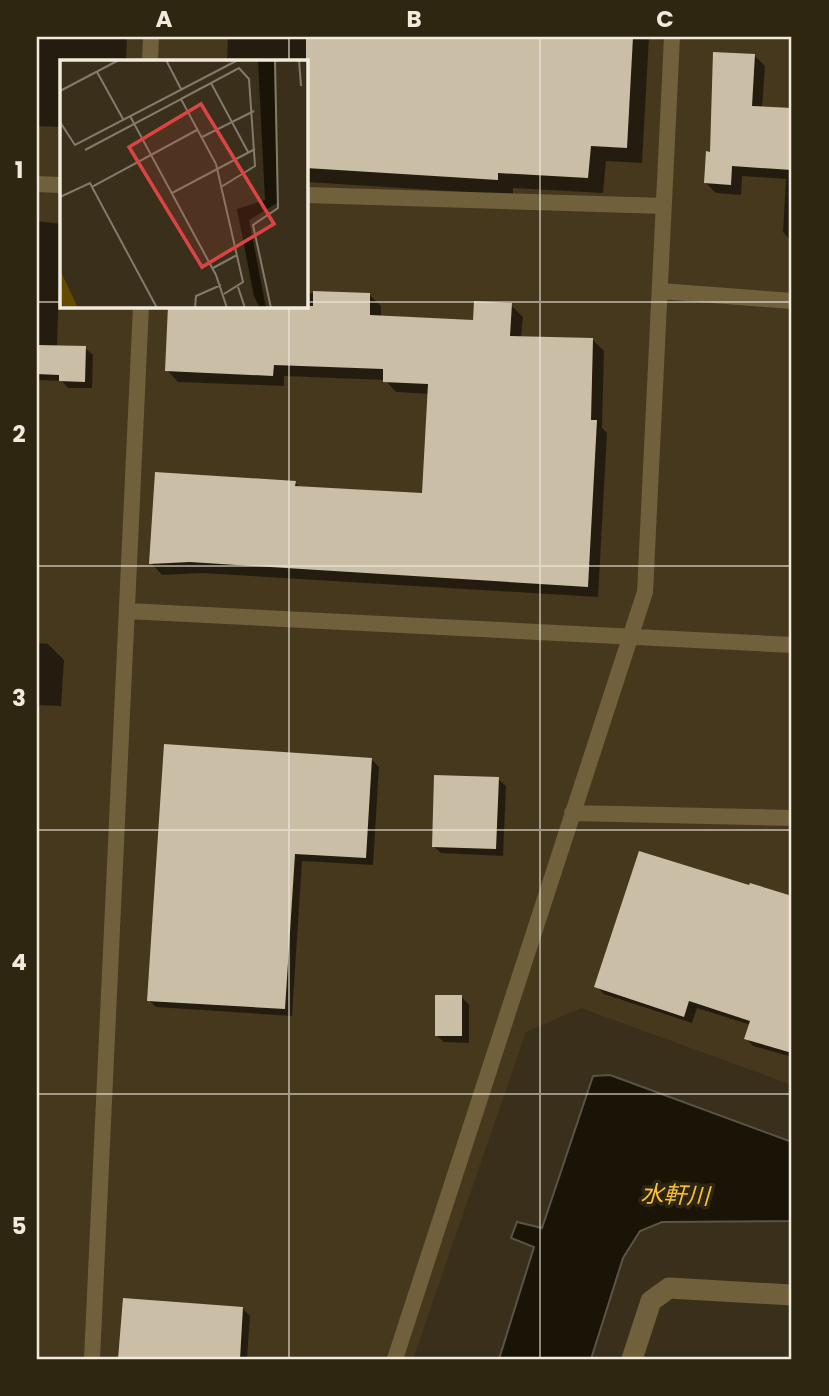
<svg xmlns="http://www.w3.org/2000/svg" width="829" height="1396" viewBox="0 0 829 1396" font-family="Poppins,'Noto Sans JP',sans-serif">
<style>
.built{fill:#45381d;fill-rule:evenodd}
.water{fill:#1a1407;stroke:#5a5448;stroke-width:2}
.shadow{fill:#0007}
.building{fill:#cbbea6}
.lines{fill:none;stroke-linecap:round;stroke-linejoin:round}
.lane{stroke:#71603c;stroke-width:16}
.street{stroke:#71603c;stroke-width:21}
.grid{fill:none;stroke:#f1ebde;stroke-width:2;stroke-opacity:0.55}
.labels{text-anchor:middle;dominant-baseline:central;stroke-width:7;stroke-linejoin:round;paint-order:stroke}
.water-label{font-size:23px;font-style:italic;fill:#fac23a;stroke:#2f2611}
.inset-road{fill:none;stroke:#837a69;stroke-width:2}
.view{fill:#da4543;fill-opacity:0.15;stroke:#da4543;stroke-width:3.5}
.inset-edge{fill:none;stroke:#f1ebde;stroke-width:3.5}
.neatline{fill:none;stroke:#f1ebde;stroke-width:2.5}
.grid-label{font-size:23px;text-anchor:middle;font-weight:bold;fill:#f1ebde}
</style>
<rect width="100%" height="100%" fill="#392f1b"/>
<path class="built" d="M 37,37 L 792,37 L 792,1085 L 581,1008 L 526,1032 L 413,1359 L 37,1359 ZM 61,61 L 306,61 L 306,306 L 61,306 Z"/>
<path class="water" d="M 610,1075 L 792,1142 L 792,1221 L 662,1222 L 640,1231 L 623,1258 L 591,1359 L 499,1359 L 534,1247 L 511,1238 L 517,1222 L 542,1228 L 593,1076 Z"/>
<path class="shadow" d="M 37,37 L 127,37 L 126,61 L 61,61 L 61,127 L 37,126 Z
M 228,37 L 649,37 L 642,163 L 606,161 L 603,193 L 513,188 L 513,195 L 306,182 L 306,61 L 227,61 Z
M 754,55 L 765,66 L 762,108 L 792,110 L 792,242 L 783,232 L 786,179 L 742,176 L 741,195 L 716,193 L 706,183 L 712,154 Z
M 37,221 L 61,224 L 57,347 L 85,348 L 93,355 L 92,388 L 68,388 L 62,381 L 37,380 Z
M 306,293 L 370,295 L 381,306 L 381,317 L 475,322 L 511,305 L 523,317 L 521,338 L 592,339 L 604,351 L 602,428 L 607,433 L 598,597 L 202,573 L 162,575 L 151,563 L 295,483 L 301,488 L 424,494 L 430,394 L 396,392 L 385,380 L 284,376 L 284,386 L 178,382 L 167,370 L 306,306 Z
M 37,643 L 48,644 L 64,660 L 61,706 L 37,705 L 37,719 Z
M 372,760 L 379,767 L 373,865 L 302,861 L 292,1016 L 156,1007 L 149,1000 Z
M 498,779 L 506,786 L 503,856 L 441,853 L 433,846 Z
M 640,853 L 792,899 L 792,1057 L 753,1046 L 746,1038 L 751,1025 L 697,1008 L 692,1023 L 604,994 L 596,986 Z
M 462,997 L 469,1005 L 469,1043 L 444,1042 L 436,1035 Z
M 125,1300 L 242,1308 L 250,1316 L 247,1359 L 120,1359 Z"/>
<path class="building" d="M 306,37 L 633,37 L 627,148 L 591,146 L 588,178 L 498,173 L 498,180 L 306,168 Z
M 713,52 L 755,54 L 752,106 L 792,108 L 792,170 L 732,166 L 731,185 L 704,183 L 706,151 L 710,152 Z
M 313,291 L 370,293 L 370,315 L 473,320 L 474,301 L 512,303 L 510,336 L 593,338 L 591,420 L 597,420 L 588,587 L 190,562 L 149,564 L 155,472 L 296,481 L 295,486 L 422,493 L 428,384 L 383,382 L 383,369 L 274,365 L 273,376 L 165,371 L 168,306 L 313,306 Z
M 37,345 L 86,346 L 85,382 L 59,381 L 59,375 L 37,374 Z
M 164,744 L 372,758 L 366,858 L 295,854 L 285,1009 L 147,1001 Z
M 434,775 L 499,777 L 496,849 L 432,847 Z
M 639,851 L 749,885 L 750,883 L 792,896 L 792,1053 L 744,1039 L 750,1021 L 689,1001 L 684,1017 L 594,987 Z
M 435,995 L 462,995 L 462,1036 L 435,1036 Z
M 123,1298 L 243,1307 L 240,1359 L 118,1359 Z"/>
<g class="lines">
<path class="lane" d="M 150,61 L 151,37
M 37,184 L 61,185
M 306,195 L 664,206
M 660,291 L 792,301
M 127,611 L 792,645
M 572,813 L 792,818
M 92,1359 L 141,306
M 395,1359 L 645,592 L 672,37"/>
<path class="street" d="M 632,1359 L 651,1301 L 669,1288 L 792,1295"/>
</g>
<path class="grid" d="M 289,37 L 289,61M 540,37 L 540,1359M 37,302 L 61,302M 306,302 L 792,302M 289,306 L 289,1359M 37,566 L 792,566M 37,830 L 792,830M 37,1094 L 792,1094"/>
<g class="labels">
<g class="water-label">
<text transform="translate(675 1195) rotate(2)">水軒川</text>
</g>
</g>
<g transform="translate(60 60)">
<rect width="248" height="248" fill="#392f1b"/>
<path d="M 0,210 L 18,248 L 0,248 Z" fill="#644a00"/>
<path d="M 198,0 L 214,0 L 217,143 L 189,160 L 206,248 L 200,248 L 194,236 L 177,149 L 205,140 Z" fill="#1a1407"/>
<path class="inset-road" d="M 106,0 L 121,29M 239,0 L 241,26M 37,12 L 63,59M 151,23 L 188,92M 0,31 L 59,0M 121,39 L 179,8 L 189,19 L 195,106 L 161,127M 70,56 L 156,215 L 167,248M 0,62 L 15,85 L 178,0M 142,77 L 194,51M 25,90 L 121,39 L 156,104 L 183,222 L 164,234M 32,127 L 97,248M 112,133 L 195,89M 0,137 L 30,123 L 32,127 L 137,70M 153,208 L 177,195M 178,227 L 185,248M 135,248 L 136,236 L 161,225M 211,248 L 193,165 L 218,148 L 215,0"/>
<path class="view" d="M 141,44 L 214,164 L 142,207 L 69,87 Z"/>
<rect width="248" height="248" class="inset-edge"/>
</g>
<rect width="829" height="1396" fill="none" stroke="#2f2611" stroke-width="77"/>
<rect x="38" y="38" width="752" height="1320" class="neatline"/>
<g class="grid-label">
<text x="164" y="27">A</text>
<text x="414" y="27">B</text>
<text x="665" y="27">C</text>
<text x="19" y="178">1</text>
<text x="19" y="442">2</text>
<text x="19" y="706">3</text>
<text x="19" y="970">4</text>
<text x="19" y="1234">5</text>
</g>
</svg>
